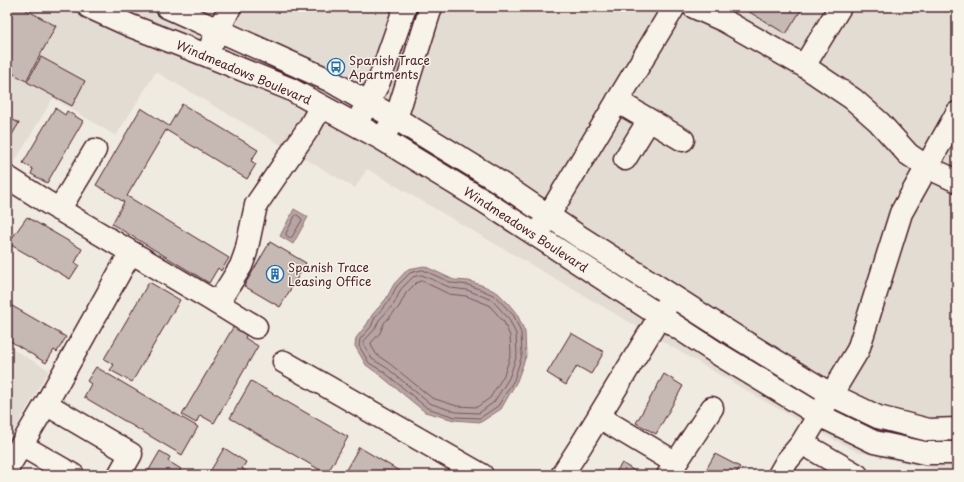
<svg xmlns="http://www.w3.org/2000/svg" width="964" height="482" viewBox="0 0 964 482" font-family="'Playpen Sans',sans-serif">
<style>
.built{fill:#e3dcd2}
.water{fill:#b7a4a2;stroke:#8b6f72}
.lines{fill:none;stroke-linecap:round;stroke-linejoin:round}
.shore{stroke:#76545b;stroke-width:1}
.building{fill:#c6b8b3;stroke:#4a1f2b}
.minor-casing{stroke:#4a1f2b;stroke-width:25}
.minor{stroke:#f7f3e8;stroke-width:22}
.labels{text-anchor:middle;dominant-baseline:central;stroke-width:3;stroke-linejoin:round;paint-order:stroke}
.poi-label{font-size:12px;fill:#4a1f2b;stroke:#f7f3e8;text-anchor:start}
.street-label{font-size:12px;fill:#4a1f2b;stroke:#f7f3e8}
</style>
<rect width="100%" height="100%" fill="#f0ebe0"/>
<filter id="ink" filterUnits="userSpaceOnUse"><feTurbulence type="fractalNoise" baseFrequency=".025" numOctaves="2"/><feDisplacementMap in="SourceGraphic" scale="8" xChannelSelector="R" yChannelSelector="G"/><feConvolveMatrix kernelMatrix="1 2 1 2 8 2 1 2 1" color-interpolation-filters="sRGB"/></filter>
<g filter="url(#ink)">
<path class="built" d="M 7,7 L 957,7 L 957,470 L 934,469 L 857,452 L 797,420 L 367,169 L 355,188 L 156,72 L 116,136 L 53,98 L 7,175 Z
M 7,346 L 49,370 L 7,443 Z"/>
<path class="water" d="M 294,209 L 308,217 L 293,244 L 280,236 Z
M 424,266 L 454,280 L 469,281 L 484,286 L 498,293 L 507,302 L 517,314 L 525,332 L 526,356 L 517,381 L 501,409 L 481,422 L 454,420 L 425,412 L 381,376 L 366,365 L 355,346 L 356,338 L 367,324 L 372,315 L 386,299 L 394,284 L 408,269 Z"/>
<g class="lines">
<path class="shore" d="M 297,215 L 301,218 L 302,220 L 292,237 L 290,238 L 286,235 L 286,233 L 295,216 Z
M 423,270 L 452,283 L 468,285 L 482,290 L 495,296 L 514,316 L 521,333 L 522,355 L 514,380 L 498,406 L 480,418 L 455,417 L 427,408 L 384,372 L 369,363 L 359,346 L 360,339 L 371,327 L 375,317 L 389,301 L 397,286 L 410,273 Z
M 422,275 L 451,288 L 467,290 L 492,300 L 509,319 L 516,334 L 517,355 L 509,378 L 494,402 L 479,413 L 456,412 L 429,403 L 387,368 L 372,359 L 364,345 L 364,341 L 375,329 L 379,320 L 394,304 L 401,289 L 413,277 Z
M 422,281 L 449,294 L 466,296 L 489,305 L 504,322 L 510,336 L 511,354 L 504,375 L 490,398 L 477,407 L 457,406 L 432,398 L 390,364 L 377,355 L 372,347 L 371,343 L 380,333 L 384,323 L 399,307 L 406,293 L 416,283 Z"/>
</g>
<path class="building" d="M 7,7 L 21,7 L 56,26 L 26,81 L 7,70 Z
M 741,7 L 803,7 L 786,34 Z
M 41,57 L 85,81 L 72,106 L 27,82 Z
M 182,104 L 258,150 L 251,161 L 256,164 L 247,179 L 166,130 L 127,196 L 229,258 L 221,271 L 218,268 L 209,283 L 112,224 L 124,202 L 96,185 L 141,108 L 169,126 Z
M 55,108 L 65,115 L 67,111 L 83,121 L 47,183 L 31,174 L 33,169 L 23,163 Z
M 7,117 L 19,123 L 7,143 Z
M 27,217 L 82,249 L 75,263 L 79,265 L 70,279 L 11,245 L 7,251 L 7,235 L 12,238 Z
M 270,242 L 306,263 L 280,307 L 244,286 Z
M 149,282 L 180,300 L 132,382 L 110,370 L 114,365 L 104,359 Z
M 7,303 L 66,337 L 57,352 L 54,350 L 46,363 L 7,339 Z
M 235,324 L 248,331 L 245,338 L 258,346 L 214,423 L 200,415 L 196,423 L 182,415 Z
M 571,333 L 604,352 L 591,374 L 577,366 L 566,385 L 547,373 Z
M 96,367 L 198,427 L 182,455 L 84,397 L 91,384 L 87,381 Z
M 664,374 L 683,386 L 656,434 L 636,423 Z
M 251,381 L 348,437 L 327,474 L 230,418 Z
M 359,447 L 406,475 L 343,475 Z
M 224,448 L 246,462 L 242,469 L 253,475 L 208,475 Z
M 160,451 L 170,457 L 168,461 L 181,469 L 177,475 L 146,475 Z
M 715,454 L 740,467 L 735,475 L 703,475 Z
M 622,463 L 641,475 L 614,475 Z"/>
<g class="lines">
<defs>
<path id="minor" d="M 89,7 L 131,26 L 206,55 L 290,89 L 382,139 L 482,200 L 720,355 L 819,415 L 874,442 L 925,453 L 957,453
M 167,7 L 329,80 L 395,118 L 493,178 L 577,235 L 735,336 L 830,394 L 878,417 L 929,430 L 957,429
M 694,7 L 723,20 L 804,66 L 853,99 L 879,122 L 908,154 L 927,167 L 957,181
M 212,43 L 230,7
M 804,66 L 840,7
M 617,101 L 683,140
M 361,115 L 378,84 L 405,7
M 388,129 L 399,109 L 431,7
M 625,159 L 649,120
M 7,177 L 48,203 L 212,300 L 221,298 L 241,266 L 246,252 L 256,205 L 310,126 L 321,106
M 59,210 L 95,150
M 541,228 L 674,7
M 212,300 L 256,327
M 284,362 L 482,475
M 46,404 L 131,454 L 119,475
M 599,417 L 676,463
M 802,443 L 857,475
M 21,445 L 73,475
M 7,469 L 46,404 L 131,252
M 562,475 L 580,447 L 668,303
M 668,475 L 712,408
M 779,475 L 787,461 L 802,443 L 858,350 L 901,213 L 957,113"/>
</defs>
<use href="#minor" class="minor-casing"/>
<use href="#minor" class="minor"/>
</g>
</g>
<defs>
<symbol id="bus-ring" viewBox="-11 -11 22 22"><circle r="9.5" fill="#f7f3e8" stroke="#1f6fb2" stroke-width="1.5"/><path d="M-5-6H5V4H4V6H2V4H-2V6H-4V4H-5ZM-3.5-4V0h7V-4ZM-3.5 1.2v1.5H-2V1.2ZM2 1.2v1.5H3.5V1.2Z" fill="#1f6fb2"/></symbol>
<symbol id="building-ring" viewBox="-11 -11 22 22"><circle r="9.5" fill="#f7f3e8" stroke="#1f6fb2" stroke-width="1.5"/><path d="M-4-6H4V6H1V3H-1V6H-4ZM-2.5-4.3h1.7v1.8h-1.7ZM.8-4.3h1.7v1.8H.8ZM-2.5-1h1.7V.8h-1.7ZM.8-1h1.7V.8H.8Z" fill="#1f6fb2"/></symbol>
</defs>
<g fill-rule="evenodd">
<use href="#bus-ring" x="326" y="57" width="20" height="20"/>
<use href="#building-ring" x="265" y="264" width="20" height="20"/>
</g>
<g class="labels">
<g class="poi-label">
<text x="349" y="60">Spanish Trace<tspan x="349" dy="14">Apartments</tspan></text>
<text x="288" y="267">Spanish Trace<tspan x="288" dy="14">Leasing Office</tspan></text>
</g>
<g class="street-label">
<text transform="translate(244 72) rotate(23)">Windmeadows Boulevard</text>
<text transform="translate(526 229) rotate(33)">Windmeadows Boulevard</text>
</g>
</g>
<rect width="964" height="482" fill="none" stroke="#f7f3e8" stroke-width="24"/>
<rect x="12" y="12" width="940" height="458" fill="none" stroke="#4a1f2b" stroke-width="1.5" filter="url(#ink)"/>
</svg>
